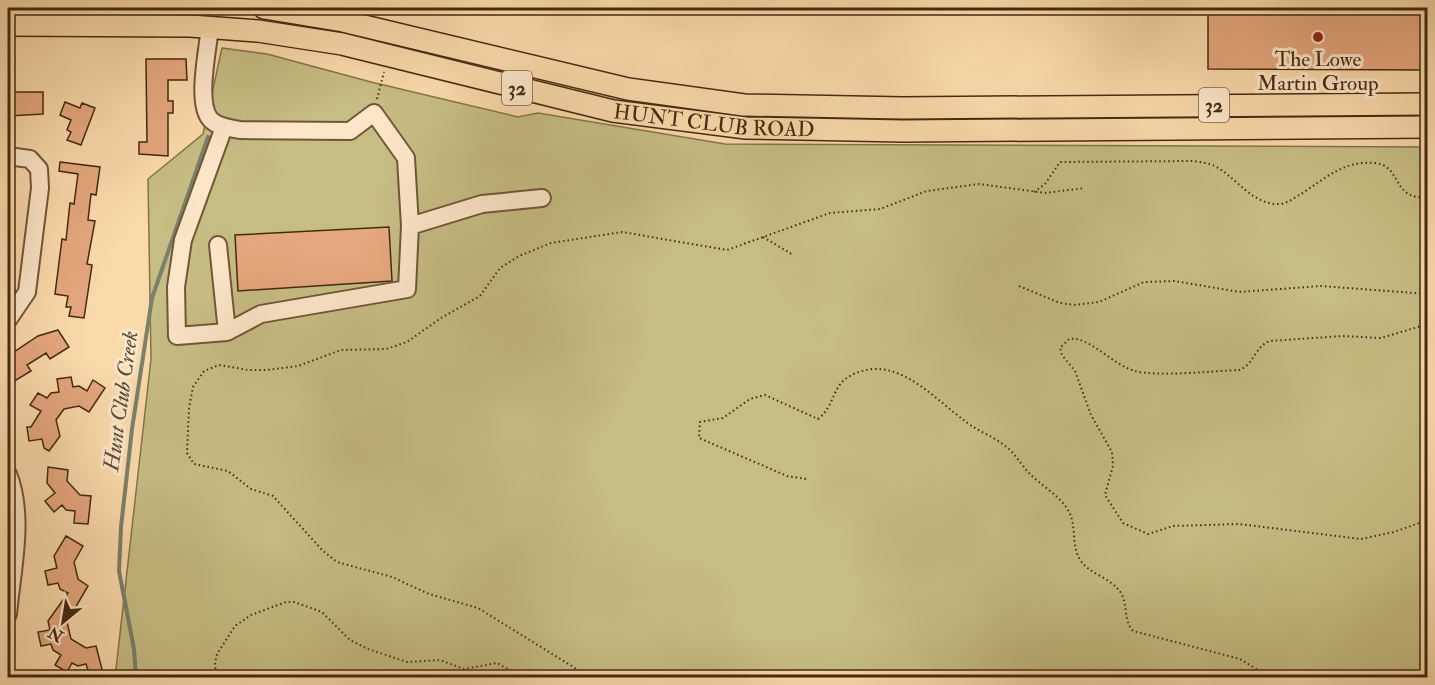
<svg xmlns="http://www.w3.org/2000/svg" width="1435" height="685" viewBox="0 0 1435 685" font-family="'IM FELL Double Pica',serif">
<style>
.green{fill:#c6bd84;stroke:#85744a;stroke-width:1.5}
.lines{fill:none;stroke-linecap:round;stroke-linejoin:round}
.stream{stroke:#7a806b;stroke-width:4}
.building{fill:#e5a77f;stroke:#442a0f;stroke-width:1.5}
.minor-casing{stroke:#725636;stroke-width:20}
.major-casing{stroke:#442a0f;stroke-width:24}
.path{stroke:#442a0f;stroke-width:2;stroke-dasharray:1.5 3;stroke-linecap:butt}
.minor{stroke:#fce6c8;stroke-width:16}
.major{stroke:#fad9ab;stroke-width:21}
.poi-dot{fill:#8f2418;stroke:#fce6c8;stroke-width:2}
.labels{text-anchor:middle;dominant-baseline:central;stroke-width:6;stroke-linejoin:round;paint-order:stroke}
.shield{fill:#fce6c8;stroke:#7b6246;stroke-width:1.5}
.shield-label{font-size:20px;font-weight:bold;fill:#442a0f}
.poi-label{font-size:21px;fill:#442a0f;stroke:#fce6c8}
.street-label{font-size:21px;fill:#442a0f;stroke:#fce6c8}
.water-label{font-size:22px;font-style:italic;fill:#5a4e36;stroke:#fce6c8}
</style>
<rect width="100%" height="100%" fill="#fad9ab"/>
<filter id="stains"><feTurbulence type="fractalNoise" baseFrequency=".00333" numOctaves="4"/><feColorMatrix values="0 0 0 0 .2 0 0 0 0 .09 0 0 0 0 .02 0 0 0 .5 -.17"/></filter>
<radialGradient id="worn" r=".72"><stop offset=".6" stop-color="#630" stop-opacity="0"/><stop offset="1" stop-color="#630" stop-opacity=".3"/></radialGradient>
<path class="green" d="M 222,48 L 267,54 L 371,82 L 518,117 L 538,113 L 725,144 L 1427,147 L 1427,677 L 115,678 L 151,359 L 148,179 L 203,134 Z"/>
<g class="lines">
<path class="stream" d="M 136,678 L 134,649 L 119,571 L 121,527 L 132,429 L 152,298 L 208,137"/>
</g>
<path class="building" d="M 1208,8 L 1428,8 L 1428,67 L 1425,70 L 1208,69 Z
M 146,59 L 186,59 L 187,80 L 168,80 L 168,101 L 173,101 L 173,113 L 168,113 L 168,156 L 139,154 L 139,142 L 147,142 Z
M 8,92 L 43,92 L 43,114 L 8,116 Z
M 65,102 L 80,108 L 82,103 L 95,108 L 81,145 L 67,140 L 71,132 L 67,130 L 71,120 L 60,115 Z
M 60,162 L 100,167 L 96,195 L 91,194 L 88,220 L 95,221 L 87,264 L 92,265 L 84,318 L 69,316 L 71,307 L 66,307 L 68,296 L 55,294 L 62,239 L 66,240 L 70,203 L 74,204 L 78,174 L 59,171 Z
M 389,227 L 392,281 L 238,291 L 235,235 Z
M 58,330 L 69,347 L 50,359 L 46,353 L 27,365 L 31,371 L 8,385 L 8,356 L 38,336 Z
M 71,377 L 73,387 L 79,386 L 87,391 L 93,380 L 105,388 L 89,412 L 79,406 L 64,409 L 56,420 L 60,436 L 49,451 L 44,448 L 42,439 L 29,441 L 27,427 L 31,427 L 41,411 L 30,405 L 38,393 L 47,398 L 51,393 L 59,392 L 57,379 Z
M 48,467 L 68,470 L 67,481 L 80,495 L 91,496 L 88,524 L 74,523 L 75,511 L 66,510 L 62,505 L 54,512 L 45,501 L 55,493 L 47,483 Z
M 66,536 L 83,546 L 74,562 L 78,579 L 88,586 L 67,622 L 71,639 L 86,648 L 96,646 L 103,673 L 90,676 L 86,664 L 78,666 L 72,663 L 67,672 L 55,665 L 61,655 L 53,650 L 51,644 L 41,646 L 38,632 L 50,630 L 48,621 L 68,593 L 60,589 L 58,583 L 48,585 L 45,571 L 57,568 L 54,556 Z"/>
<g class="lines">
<defs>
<path id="minor" d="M 210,27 C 208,49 196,102 210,119 C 217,127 230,128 240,130 L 350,131 L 374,113 L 406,158 L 410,226 L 407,289 L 261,314 L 227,332 L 177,336 L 176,287 L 183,240 L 224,127
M 8,156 L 30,159 L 39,169 L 40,188 L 27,292 L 8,320
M 410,226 L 482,204 L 542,198
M 218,245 L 227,332
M 8,474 C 25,516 12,570 8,614"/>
<g id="major">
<path d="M 264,8 L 343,21 L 628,89 L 744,105 L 903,108 L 1428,104"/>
<path id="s1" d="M 8,25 L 190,26 L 258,31 L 342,44 L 613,111 L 746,128 L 903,131 L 1428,127"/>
</g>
</defs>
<use href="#minor" class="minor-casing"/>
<use href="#major" class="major-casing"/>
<path class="path" d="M 377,99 L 384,72
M 1034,192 L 1045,184 L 1060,162 L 1193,161 C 1200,162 1208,163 1215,166 C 1237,178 1253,206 1281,204 C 1288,203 1295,197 1301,194 C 1326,178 1344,160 1375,163 C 1403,166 1391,201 1428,197
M 763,237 L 793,255
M 1019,286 L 1060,303 L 1074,305 L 1099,302 L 1144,282 L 1175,281 L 1239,292 L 1321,286 L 1428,294
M 1428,324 L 1381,338 L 1342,336 L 1270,341 C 1255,346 1254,365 1239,370 C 1213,371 1158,377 1135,371 C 1114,366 1088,335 1069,339 L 1060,348 L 1062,355 L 1075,371 L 1091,415 L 1112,452 L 1113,466 L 1105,495 L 1123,523 L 1148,534 L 1173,526 L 1239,524 L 1361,539 L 1394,532 L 1428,520
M 806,479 L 787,476 L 699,438 L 700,422 L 723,418 L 750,399 L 765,395 L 818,419 C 838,404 829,380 862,371 C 901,359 937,401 965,421 C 977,431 991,435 1004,445 C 1014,452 1020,463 1028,472 C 1040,485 1058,494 1068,510 C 1077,525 1071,543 1079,558 C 1087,574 1111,577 1121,593 C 1128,605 1123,619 1133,631 L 1240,659 L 1271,678
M 946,671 L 960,678
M 216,678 L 215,663 L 217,654 L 235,626 L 251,615 L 286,602 L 294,602 L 322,612 L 350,640 L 368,649 L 407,662 L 440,660 L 464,669 L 497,663 L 523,678
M 591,678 L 478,608 L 429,594 L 392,577 L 337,562 L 323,551 L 273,496 L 251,489 L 228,471 L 194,464 L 187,453 L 189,408 L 193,387 L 204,371 L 219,365 L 248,370 L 267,370 L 298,366 L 341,350 L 386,349 L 407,342 L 441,318 L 480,296 L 500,268 L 519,256 L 551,243 L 622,232 L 727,250 L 830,213 L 880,209 L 927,191 L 979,184 L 1045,193 L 1085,188"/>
<use href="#minor" class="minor"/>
<use href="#major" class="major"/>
</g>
<circle class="poi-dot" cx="1318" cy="37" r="6"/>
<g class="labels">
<g class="shield">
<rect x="502" y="71" width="30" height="34" rx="4.5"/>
<rect x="1199" y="88" width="30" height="34" rx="4.5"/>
</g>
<g class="shield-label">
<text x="517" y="88">32</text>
<text x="1214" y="105">32</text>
</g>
<g class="poi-label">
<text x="1318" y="59">The Lowe<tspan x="1318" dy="24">Martin Group</tspan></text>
</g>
<g class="street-label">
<text stroke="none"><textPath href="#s1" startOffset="716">HUNT CLUB ROAD</textPath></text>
</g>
<g class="water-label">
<text transform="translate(121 401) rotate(-82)">Hunt Club Creek</text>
</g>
</g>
<rect width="1435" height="685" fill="none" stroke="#fad9ab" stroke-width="30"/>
<rect x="9" y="9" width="1417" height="667" fill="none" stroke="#442a0f" stroke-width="3"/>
<rect x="15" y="15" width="1405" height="655" fill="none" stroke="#442a0f" stroke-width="1.5"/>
<g transform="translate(63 622) rotate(210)" stroke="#fce6c8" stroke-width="4.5" paint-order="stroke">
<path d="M0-4.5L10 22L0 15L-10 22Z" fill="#442a0f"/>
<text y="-9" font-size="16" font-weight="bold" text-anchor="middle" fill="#442a0f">N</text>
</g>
<rect width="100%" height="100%" filter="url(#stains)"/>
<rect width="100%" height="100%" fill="url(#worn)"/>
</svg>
